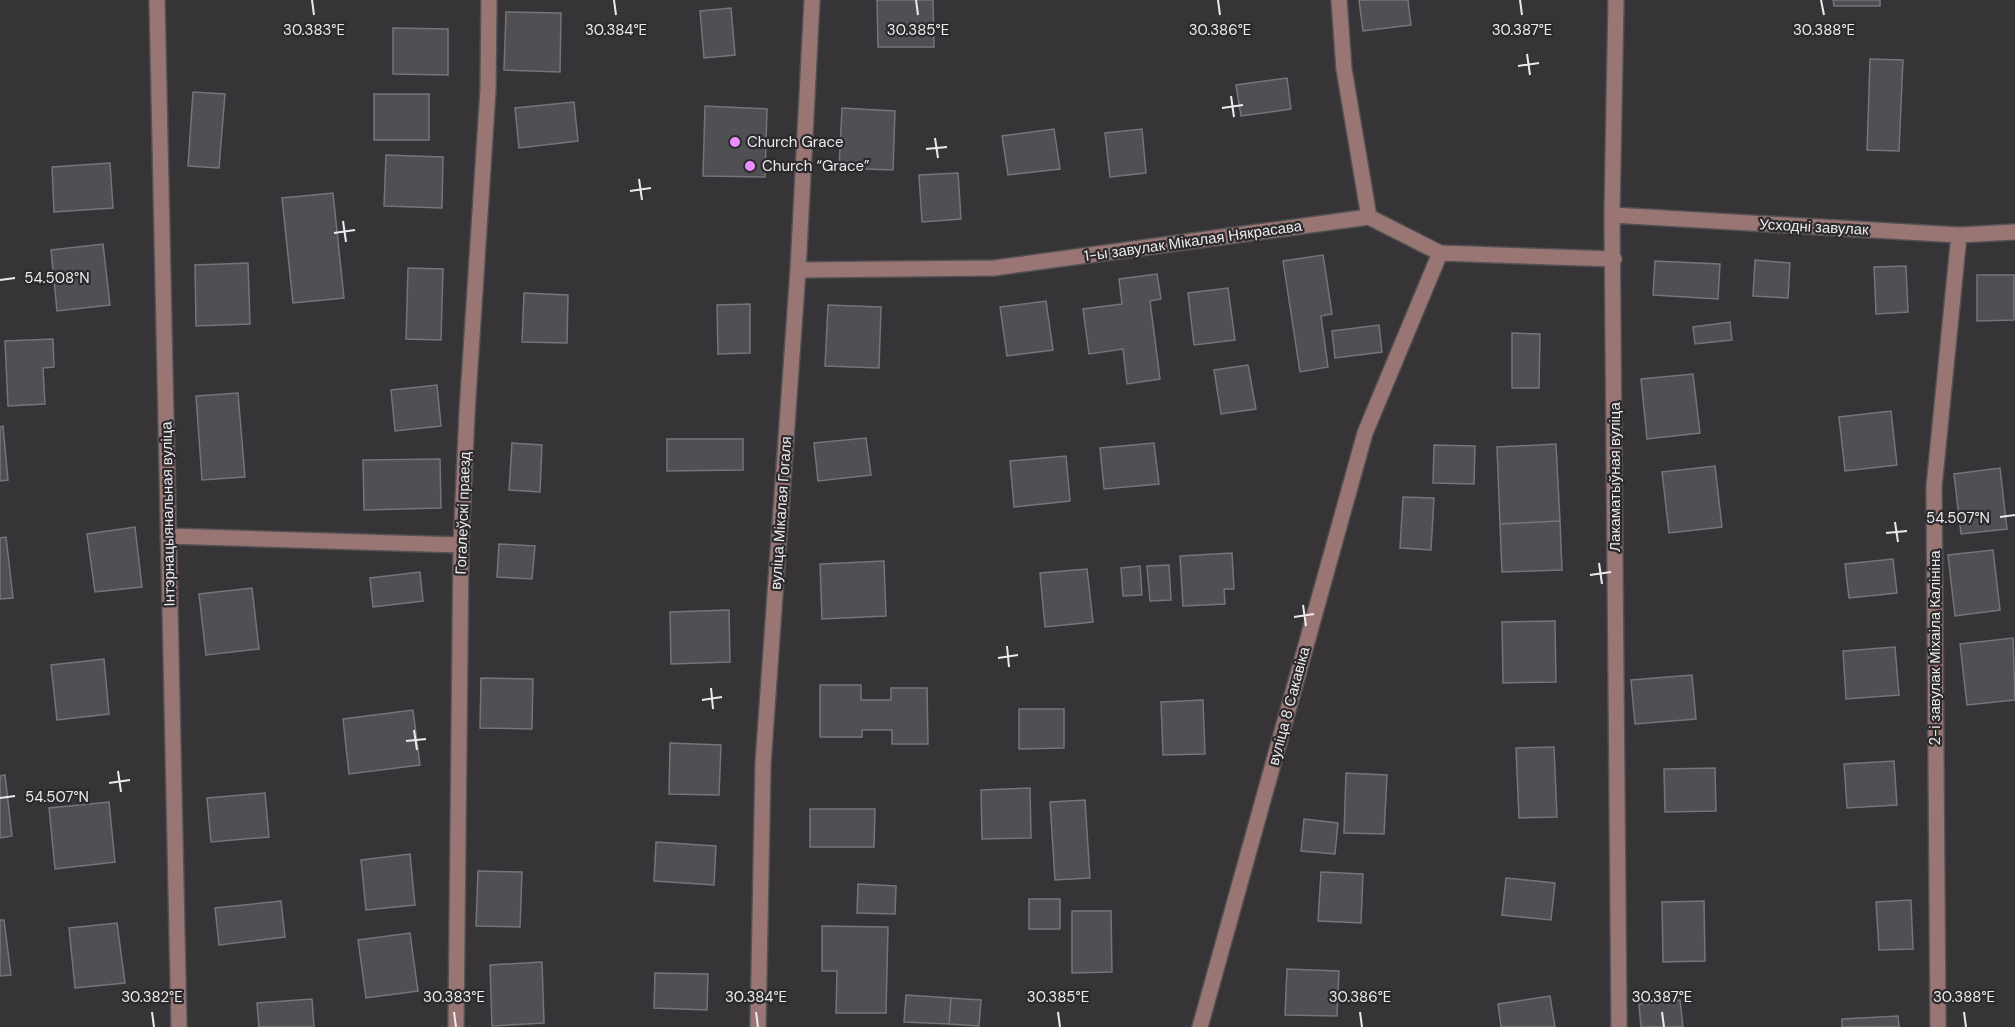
<svg xmlns="http://www.w3.org/2000/svg" width="2015" height="1027" viewBox="0 0 2015 1027" font-family="'DM Sans',sans-serif">
<style>
.building{fill:#505054;stroke:#757479;stroke-width:1.5}
.lines{fill:none;stroke-linecap:round;stroke-linejoin:round}
.minor-casing{stroke:#535154;stroke-width:18}
.minor{stroke:#997673;stroke-width:15}
.ticks{fill:none;stroke:#eceaed;stroke-width:2}
.poi-dot{fill:#e88eff;stroke:#2c2a2d;stroke-width:2}
.labels{text-anchor:middle;dominant-baseline:central;stroke-width:4.5;stroke-linejoin:round;paint-order:stroke}
.poi-label{font-size:15px;fill:#eceaed;stroke:#2c2a2d;text-anchor:start}
.street-label{font-size:15px;fill:#eceaed;stroke:#2c2a2d}
.ticks-label{font-size:15px;text-anchor:middle;fill:#eceaed;stroke:#2c2a2d;stroke-width:4.5;stroke-linejoin:round;paint-order:stroke}
</style>
<rect width="100%" height="100%" fill="#363437"/>
<path class="building" d="M 877,0 L 933,0 L 934,47 L 878,47 Z
M 1359,0 L 1408,0 L 1411,25 L 1363,31 Z
M 1833,0 L 1880,0 L 1880,6 L 1834,6 Z
M 731,8 L 735,55 L 704,58 L 700,11 Z
M 506,12 L 561,13 L 560,72 L 504,70 Z
M 393,28 L 448,29 L 448,75 L 393,74 Z
M 1870,59 L 1903,60 L 1899,151 L 1867,150 Z
M 1287,78 L 1291,109 L 1241,116 L 1236,85 Z
M 193,92 L 225,94 L 219,168 L 188,166 Z
M 374,94 L 429,94 L 429,140 L 374,140 Z
M 574,102 L 578,141 L 519,148 L 515,108 Z
M 705,106 L 767,109 L 765,177 L 703,176 Z
M 842,108 L 895,111 L 893,170 L 839,168 Z
M 1054,129 L 1060,169 L 1008,175 L 1002,136 Z
M 1142,129 L 1146,173 L 1110,177 L 1105,133 Z
M 386,155 L 443,157 L 442,208 L 384,206 Z
M 110,163 L 113,208 L 54,212 L 52,167 Z
M 958,173 L 961,219 L 922,222 L 919,175 Z
M 333,193 L 344,298 L 293,303 L 282,198 Z
M 103,244 L 110,305 L 57,311 L 51,250 Z
M 1323,255 L 1332,314 L 1321,316 L 1328,367 L 1300,372 L 1283,261 Z
M 1755,260 L 1790,263 L 1788,298 L 1753,296 Z
M 1655,261 L 1720,264 L 1718,299 L 1653,295 Z
M 248,263 L 250,324 L 196,326 L 195,265 Z
M 1906,266 L 1908,312 L 1876,314 L 1874,267 Z
M 408,268 L 443,269 L 441,340 L 406,339 Z
M 1157,274 L 1161,299 L 1150,301 L 1160,379 L 1127,384 L 1123,349 L 1089,354 L 1083,309 L 1122,304 L 1119,279 Z
M 1977,275 L 2014,275 L 2014,320 L 1977,321 Z
M 1228,288 L 1235,340 L 1194,345 L 1188,293 Z
M 524,293 L 568,295 L 567,343 L 522,342 Z
M 1046,301 L 1053,350 L 1007,356 L 1000,307 Z
M 750,304 L 750,353 L 718,354 L 717,305 Z
M 828,305 L 881,307 L 879,368 L 825,366 Z
M 1730,322 L 1732,340 L 1695,344 L 1693,327 Z
M 1379,325 L 1382,352 L 1335,358 L 1332,331 Z
M 1512,333 L 1540,334 L 1539,388 L 1512,388 Z
M 53,339 L 54,367 L 43,368 L 45,404 L 8,406 L 5,341 Z
M 1248,365 L 1256,409 L 1221,414 L 1214,370 Z
M 1693,374 L 1700,433 L 1647,439 L 1641,379 Z
M 437,385 L 441,426 L 395,431 L 391,390 Z
M 238,393 L 245,477 L 202,480 L 196,396 Z
M 1891,411 L 1897,465 L 1845,471 L 1839,417 Z
M 3,426 L 8,480 L 0,481 L 0,427 Z
M 866,438 L 871,475 L 818,481 L 814,443 Z
M 667,439 L 743,439 L 743,470 L 667,471 Z
M 512,443 L 542,445 L 540,492 L 509,490 Z
M 1154,443 L 1159,484 L 1104,489 L 1100,448 Z
M 1556,444 L 1560,521 L 1500,524 L 1497,447 Z
M 1434,445 L 1475,446 L 1474,484 L 1433,483 Z
M 1066,456 L 1070,501 L 1014,507 L 1010,461 Z
M 440,459 L 441,508 L 364,510 L 363,460 Z
M 1715,466 L 1722,527 L 1669,533 L 1662,472 Z
M 2000,468 L 2007,529 L 1961,534 L 1954,474 Z
M 1403,497 L 1434,498 L 1431,550 L 1400,548 Z
M 1560,521 L 1562,570 L 1502,572 L 1500,524 Z
M 135,527 L 142,587 L 95,592 L 87,534 Z
M 6,537 L 13,598 L 0,599 L 0,538 Z
M 499,544 L 535,546 L 532,579 L 497,577 Z
M 1993,550 L 2000,610 L 1955,616 L 1948,555 Z
M 1232,553 L 1234,589 L 1224,589 L 1225,604 L 1183,606 L 1180,556 Z
M 1893,559 L 1897,593 L 1849,598 L 1845,564 Z
M 884,561 L 886,616 L 822,619 L 820,564 Z
M 1169,565 L 1171,600 L 1150,601 L 1147,566 Z
M 1140,566 L 1142,595 L 1123,596 L 1121,568 Z
M 1087,569 L 1093,622 L 1045,627 L 1040,573 Z
M 420,572 L 423,601 L 373,607 L 370,578 Z
M 252,588 L 259,649 L 206,655 L 199,594 Z
M 729,610 L 730,662 L 671,664 L 670,612 Z
M 1555,621 L 1556,682 L 1503,683 L 1502,622 Z
M 2013,638 L 2015,700 L 1967,705 L 1960,644 Z
M 1895,647 L 1899,695 L 1846,699 L 1843,651 Z
M 104,659 L 109,714 L 57,720 L 51,665 Z
M 1692,675 L 1696,719 L 1635,724 L 1631,680 Z
M 481,678 L 533,679 L 532,729 L 480,728 Z
M 820,685 L 861,685 L 861,700 L 891,700 L 891,688 L 927,688 L 928,744 L 892,744 L 892,730 L 862,730 L 862,737 L 820,737 Z
M 1203,700 L 1205,754 L 1163,755 L 1161,702 Z
M 1019,709 L 1064,709 L 1064,748 L 1019,749 Z
M 413,710 L 420,765 L 349,774 L 343,719 Z
M 670,743 L 721,745 L 719,795 L 669,794 Z
M 1554,747 L 1557,817 L 1519,818 L 1516,748 Z
M 1894,761 L 1897,805 L 1847,808 L 1844,764 Z
M 1715,768 L 1716,811 L 1665,812 L 1664,769 Z
M 1346,773 L 1387,775 L 1384,834 L 1344,833 Z
M 5,775 L 12,836 L 0,838 L 0,776 Z
M 1030,788 L 1031,838 L 982,839 L 981,790 Z
M 265,793 L 269,837 L 211,842 L 207,798 Z
M 1085,800 L 1090,878 L 1055,880 L 1050,802 Z
M 109,802 L 115,862 L 55,869 L 49,808 Z
M 810,809 L 875,809 L 874,847 L 810,847 Z
M 1304,819 L 1338,823 L 1335,854 L 1301,851 Z
M 656,842 L 716,846 L 714,885 L 654,881 Z
M 410,854 L 415,905 L 366,910 L 361,860 Z
M 478,871 L 522,872 L 520,927 L 476,926 Z
M 1321,872 L 1363,874 L 1361,923 L 1318,921 Z
M 1506,878 L 1555,883 L 1551,920 L 1502,915 Z
M 858,884 L 896,886 L 895,914 L 857,913 Z
M 1029,899 L 1060,899 L 1060,929 L 1029,929 Z
M 1911,900 L 1913,949 L 1879,950 L 1876,902 Z
M 281,901 L 285,937 L 219,945 L 215,908 Z
M 1704,901 L 1705,961 L 1663,962 L 1662,902 Z
M 1072,911 L 1111,911 L 1112,972 L 1072,973 Z
M 0,920 L 4,920 L 11,975 L 0,976 Z
M 117,923 L 125,983 L 75,988 L 69,928 Z
M 822,926 L 888,927 L 886,1013 L 836,1013 L 837,971 L 822,971 Z
M 410,933 L 418,991 L 366,998 L 358,940 Z
M 542,962 L 544,1023 L 492,1026 L 490,965 Z
M 1287,969 L 1339,971 L 1337,1016 L 1285,1015 Z
M 655,973 L 708,974 L 707,1010 L 654,1008 Z
M 906,995 L 951,998 L 949,1024 L 904,1022 Z
M 1550,996 L 1555,1027 L 1501,1027 L 1498,1004 Z
M 951,998 L 981,1000 L 979,1026 L 949,1024 Z
M 312,999 L 314,1027 L 259,1027 L 257,1003 Z
M 1680,1000 L 1683,1027 L 1641,1027 L 1639,1004 Z
M 1898,1016 L 1899,1027 L 1842,1027 L 1842,1019 Z"/>
<g class="lines">
<defs>
<path id="minor" d="M 157,0 L 179,1027
M 1339,0 L 1344,69 L 1369,217
M 1616,0 L 1612,215 L 1619,1027
M 1612,215 L 1959,235 L 2015,232
M 1369,217 L 1440,253 L 1614,259
M 798,270 L 994,268 L 1369,217
M 168,536 L 461,545
M 456,1027 L 461,545 L 467,413 L 488,90 L 489,0
M 758,1027 L 763,764 L 798,270 L 812,0
M 1200,1027 L 1365,433 L 1440,253
M 1938,1027 L 1934,487 L 1959,235"/>
</defs>
<use href="#minor" class="minor-casing"/>
<use href="#minor" class="minor"/>
</g>
<path class="ticks" d="M 312,0 L 314,15M 614,0 L 616,15M 916,0 L 918,15M 1218,0 L 1220,15M 1520,0 L 1522,15M 1821,0 L 1824,15M 1527,54 L 1530,75M 1518,66 L 1539,63M 1231,96 L 1234,117M 1222,108 L 1243,105M 935,138 L 938,158M 926,149 L 947,147M 639,179 L 642,200M 630,191 L 651,188M 343,221 L 346,242M 334,233 L 355,230M 0,280 L 15,278M 2000,517 L 2015,515M 1895,522 L 1898,542M 1886,533 L 1907,531M 1599,563 L 1602,584M 1590,575 L 1611,572M 1303,605 L 1306,626M 1294,617 L 1314,614M 1007,646 L 1009,667M 998,658 L 1018,655M 711,688 L 713,709M 702,700 L 722,697M 414,730 L 417,750M 406,741 L 426,739M 118,771 L 121,792M 109,783 L 130,780M 0,798 L 15,796M 152,1012 L 154,1027M 454,1012 L 456,1027M 756,1012 L 758,1027M 1058,1012 L 1060,1027M 1360,1012 L 1362,1027M 1662,1012 L 1664,1027M 1964,1012 L 1966,1027"/>
<g class="poi-dot">
<circle cx="735" cy="142" r="6"/>
<circle cx="750" cy="166" r="6"/>
</g>
<g class="labels">
<g class="poi-label">
<text x="747" y="142">Church Grace</text>
<text x="762" y="166">Church “Grace”</text>
</g>
<g class="street-label">
<text transform="translate(1814 227) rotate(3)">Усходні завулак</text>
<text transform="translate(1193 241) rotate(-8)">1-ы завулак Мікалая Някрасава</text>
<text transform="translate(1615 477) rotate(-90)">Лакаматыўная вуліца</text>
<text transform="translate(463 513) rotate(-88)">Гогалеўскі праезд</text>
<text transform="translate(781 513) rotate(-86)">вуліца Мікалая Гогаля</text>
<text transform="translate(168 514) rotate(-91)">Інтэрнацыянальная вуліца</text>
<text transform="translate(1935 648) rotate(-90)">2-і завулак Міхаіла Калініна</text>
<text transform="translate(1289 706) rotate(-75)">вуліца 8 Сакавіка</text>
</g>
</g>
<g class="ticks-label">
<text x="314" y="35">30.383°E</text>
<text x="616" y="35">30.384°E</text>
<text x="918" y="35">30.385°E</text>
<text x="1220" y="35">30.386°E</text>
<text x="1522" y="35">30.387°E</text>
<text x="1824" y="35">30.388°E</text>
<text x="57" y="283">54.508°N</text>
<text x="1958" y="523">54.507°N</text>
<text x="57" y="802">54.507°N</text>
<text x="152" y="1002">30.382°E</text>
<text x="454" y="1002">30.383°E</text>
<text x="756" y="1002">30.384°E</text>
<text x="1058" y="1002">30.385°E</text>
<text x="1360" y="1002">30.386°E</text>
<text x="1662" y="1002">30.387°E</text>
<text x="1964" y="1002">30.388°E</text>
</g>
</svg>
